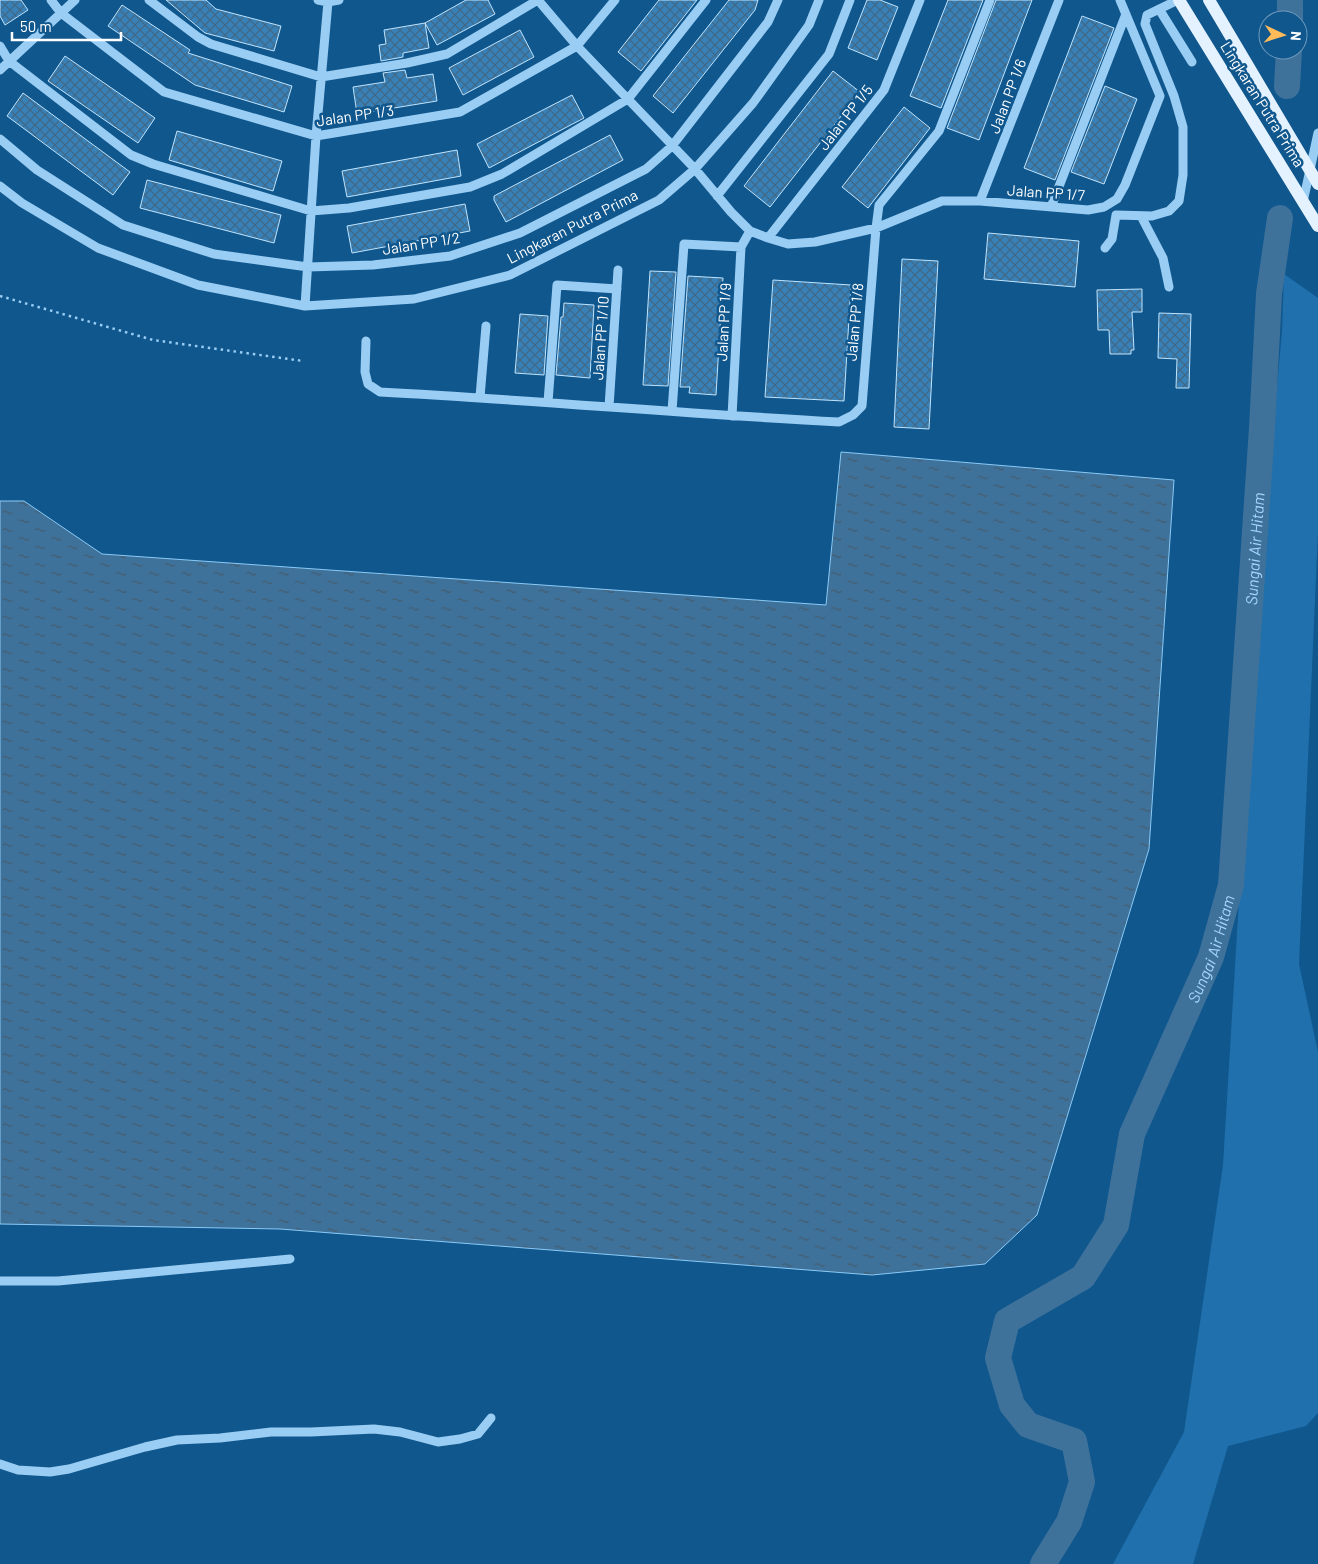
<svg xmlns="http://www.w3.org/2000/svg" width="1318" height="1564" viewBox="0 0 1318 1564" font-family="Barlow,sans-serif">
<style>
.green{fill:#1f70ac}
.water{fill:url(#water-ripples);stroke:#8acaf6}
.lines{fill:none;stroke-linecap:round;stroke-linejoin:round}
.river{stroke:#3e729b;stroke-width:26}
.building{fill:url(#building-cross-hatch);stroke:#c0e4fd}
.path{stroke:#99cdf3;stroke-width:2.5;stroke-dasharray:2.5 4;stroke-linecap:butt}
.minor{stroke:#99cdf3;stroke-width:9}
.major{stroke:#e4f2ff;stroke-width:12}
.labels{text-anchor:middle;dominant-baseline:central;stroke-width:5;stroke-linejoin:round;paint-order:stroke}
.street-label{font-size:15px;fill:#fff;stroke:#10578e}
.water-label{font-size:16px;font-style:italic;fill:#a5d6fa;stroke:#10578e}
</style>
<defs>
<pattern id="water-ripples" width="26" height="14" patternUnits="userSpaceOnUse" patternTransform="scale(1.25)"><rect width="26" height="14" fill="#3e729b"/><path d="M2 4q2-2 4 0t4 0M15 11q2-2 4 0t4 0" fill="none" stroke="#465b6c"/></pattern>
<pattern id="building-cross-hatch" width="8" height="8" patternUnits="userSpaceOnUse" patternTransform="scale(1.25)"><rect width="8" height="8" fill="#3881b8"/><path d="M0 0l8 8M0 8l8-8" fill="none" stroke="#416987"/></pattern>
</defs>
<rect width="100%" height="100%" fill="#10578e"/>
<path class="green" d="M 1284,274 L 1318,298 L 1318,532 L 1299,964 L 1318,1052 L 1318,1413 L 1306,1426 L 1228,1446 L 1193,1564 L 1113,1564 L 1184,1432 L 1223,1165 L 1257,603 L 1282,332 Z"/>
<path class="water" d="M 841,452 L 1174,480 L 1149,849 L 1037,1215 L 985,1264 L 872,1275 L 280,1229 L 0,1224 L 0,501 L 24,501 L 102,554 L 826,605 Z"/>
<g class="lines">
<g class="river">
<path d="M 1290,20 L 1290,0"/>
<path d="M 1287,86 L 1289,50"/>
<path id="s1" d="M 1043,1564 L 1069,1522 L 1082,1482 L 1074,1441 L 1028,1425 L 1012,1405 L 998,1358 L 1007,1321 L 1083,1277 L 1116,1225 L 1132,1134 L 1211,957 L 1231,885 L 1262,428 L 1269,294 L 1280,218"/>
</g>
</g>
<path class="building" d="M 0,0 L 21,0 L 28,10 L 5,25 L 0,16 Z
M 166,0 L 206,0 L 216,9 L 281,26 L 274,51 L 205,33 Z
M 466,0 L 488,0 L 495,14 L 437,45 L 425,23 L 429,48 L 403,53 L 403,57 L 381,61 L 379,45 L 386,44 L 384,30 L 425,23 Z
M 659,0 L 697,0 L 641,71 L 618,52 Z
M 729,0 L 758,0 L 755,10 L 673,113 L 653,96 Z
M 867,0 L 880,0 L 898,7 L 877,60 L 848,48 Z
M 948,0 L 983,0 L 941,108 L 910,96 Z
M 996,0 L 1032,0 L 979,140 L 947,128 Z
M 122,5 L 190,50 L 188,53 L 292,86 L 284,112 L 195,85 L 108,26 Z
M 1082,16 L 1114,28 L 1055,180 L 1024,168 Z
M 520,30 L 534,57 L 463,95 L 449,68 Z
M 65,56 L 155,118 L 138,143 L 48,81 Z
M 405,70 L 407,78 L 433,74 L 437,101 L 357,114 L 353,87 L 385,82 L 383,73 Z
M 833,71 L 860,92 L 770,207 L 744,186 Z
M 1105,86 L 1137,99 L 1104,184 L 1071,172 Z
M 23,93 L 130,172 L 113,195 L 7,116 Z
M 572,95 L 584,118 L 489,168 L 477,144 Z
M 904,107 L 930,128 L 868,208 L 842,187 Z
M 177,131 L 282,161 L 273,191 L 169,160 Z
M 610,135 L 623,160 L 506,222 L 494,200 L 494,196 Z
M 457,150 L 461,176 L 347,197 L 342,171 Z
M 147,180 L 281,215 L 274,243 L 140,208 Z
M 465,204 L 470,231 L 352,253 L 347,226 Z
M 988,233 L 1079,241 L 1075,287 L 984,279 Z
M 902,259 L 938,261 L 929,429 L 894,427 Z
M 650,271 L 676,272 L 668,386 L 643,385 Z
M 688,276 L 723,278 L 716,395 L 689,393 L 690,387 L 680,387 Z
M 773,280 L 851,285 L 844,401 L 765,397 Z
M 1142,289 L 1142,312 L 1132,312 L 1134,350 L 1131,350 L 1131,354 L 1110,354 L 1109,330 L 1098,330 L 1097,290 Z
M 564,303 L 594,305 L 590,378 L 556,375 L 561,317 L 563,317 Z
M 1159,313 L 1191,314 L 1189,388 L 1176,388 L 1177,359 L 1158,358 Z
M 520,314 L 548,316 L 544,375 L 515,373 Z"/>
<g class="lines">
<path class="path" d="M 0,296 L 153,340 L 303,361"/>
<path class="minor" d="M 51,0 L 61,13 L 164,92 L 316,136 L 460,112 L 577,46 L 615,0
M 149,0 L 198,37 L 211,44 L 321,77 L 407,63 L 447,54 L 538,0
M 318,0 L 328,2 L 339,0
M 538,0 L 577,46 L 695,169 L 731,212 L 750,231 L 768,238 L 788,244 L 815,242 L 876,228 L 942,201 L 980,201 L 1088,210 L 1104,207 L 1117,199 L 1125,185 L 1160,96 L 1120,0
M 1159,9 L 1192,62
M 0,46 L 9,61 L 131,155 L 153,164 L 311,211 L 349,208 L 470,187 L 502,174 L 628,99 L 706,0
M 0,70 L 75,0
M 0,139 L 37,170 L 123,225 L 214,254 L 308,267 L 373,265 L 450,256 L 520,233 L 646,169 L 672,146 L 768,22 L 778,0
M 0,186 L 22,203 L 98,248 L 198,285 L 305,306 L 414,299 L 510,275 L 659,200 L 695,169 L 753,103 L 809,25 L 819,0
M 717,196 L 829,54 L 850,0
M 980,201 L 1059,0
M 1303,202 L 1318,133
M 1051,207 L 1126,14
M 1141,216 L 1163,258 L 1169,287
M 768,238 L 884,90 L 920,0
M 1105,248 L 1112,239 L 1116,215 L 1152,216 L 1169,211 L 1179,201 L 1183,175 L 1183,127 L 1174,96 L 1145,24 L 1147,15 L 1178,0
M 305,306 L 316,136 L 328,2
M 366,341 L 365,372 L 368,384 L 380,392 C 533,400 686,414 839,422 L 853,415 L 862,406 L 876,228 L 879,205 L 939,131 L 990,0
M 480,397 L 486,326
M 548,402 L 557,285 L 617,289
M 609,407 L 618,270
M 672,411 L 684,244 L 741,247
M 732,416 L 741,247 L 750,231
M 0,1281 L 58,1281 L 290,1259
M 0,1464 L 18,1470 L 50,1472 L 69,1469 L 145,1447 L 177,1440 L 220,1438 L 271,1432 L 311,1432 L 374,1429 L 400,1432 L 438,1442 L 460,1439 L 478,1434 L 491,1418"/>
<path class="major" d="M 1179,0 L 1318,226
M 1209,0 L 1318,184"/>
</g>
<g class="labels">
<g class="street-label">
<text transform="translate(1007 96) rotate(-69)">Jalan PP 1/6</text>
<text transform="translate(1263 104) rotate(58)">Lingkaran Putra Prima</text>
<text transform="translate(355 115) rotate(-8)">Jalan PP 1/3</text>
<text transform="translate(845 117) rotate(-52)">Jalan PP 1/5</text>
<text transform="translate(1046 192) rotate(4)">Jalan PP 1/7</text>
<text transform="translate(572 226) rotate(-27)">Lingkaran Putra Prima</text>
<text transform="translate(421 243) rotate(-9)">Jalan PP 1/2</text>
<text transform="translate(723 322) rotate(-87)">Jalan PP 1/9</text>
<text transform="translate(854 322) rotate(-85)">Jalan PP 1/8</text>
<text transform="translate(600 338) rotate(-86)">Jalan PP 1/10</text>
</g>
<g class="water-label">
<text stroke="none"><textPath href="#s1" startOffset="1142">Sungai Air Hitam</textPath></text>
<text stroke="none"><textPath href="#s1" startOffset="738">Sungai Air Hitam</textPath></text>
</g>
</g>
<g transform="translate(1283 35) rotate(94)"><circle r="24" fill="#10578e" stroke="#709abb"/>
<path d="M0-4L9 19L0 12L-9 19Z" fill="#ffbb5a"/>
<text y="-8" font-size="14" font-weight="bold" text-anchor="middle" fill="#ffffff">N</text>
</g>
<path d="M12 32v8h109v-8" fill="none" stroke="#ffffff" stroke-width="2.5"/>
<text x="20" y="32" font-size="15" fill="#ffffff" stroke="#10578e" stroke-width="4" paint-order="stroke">50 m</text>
</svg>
